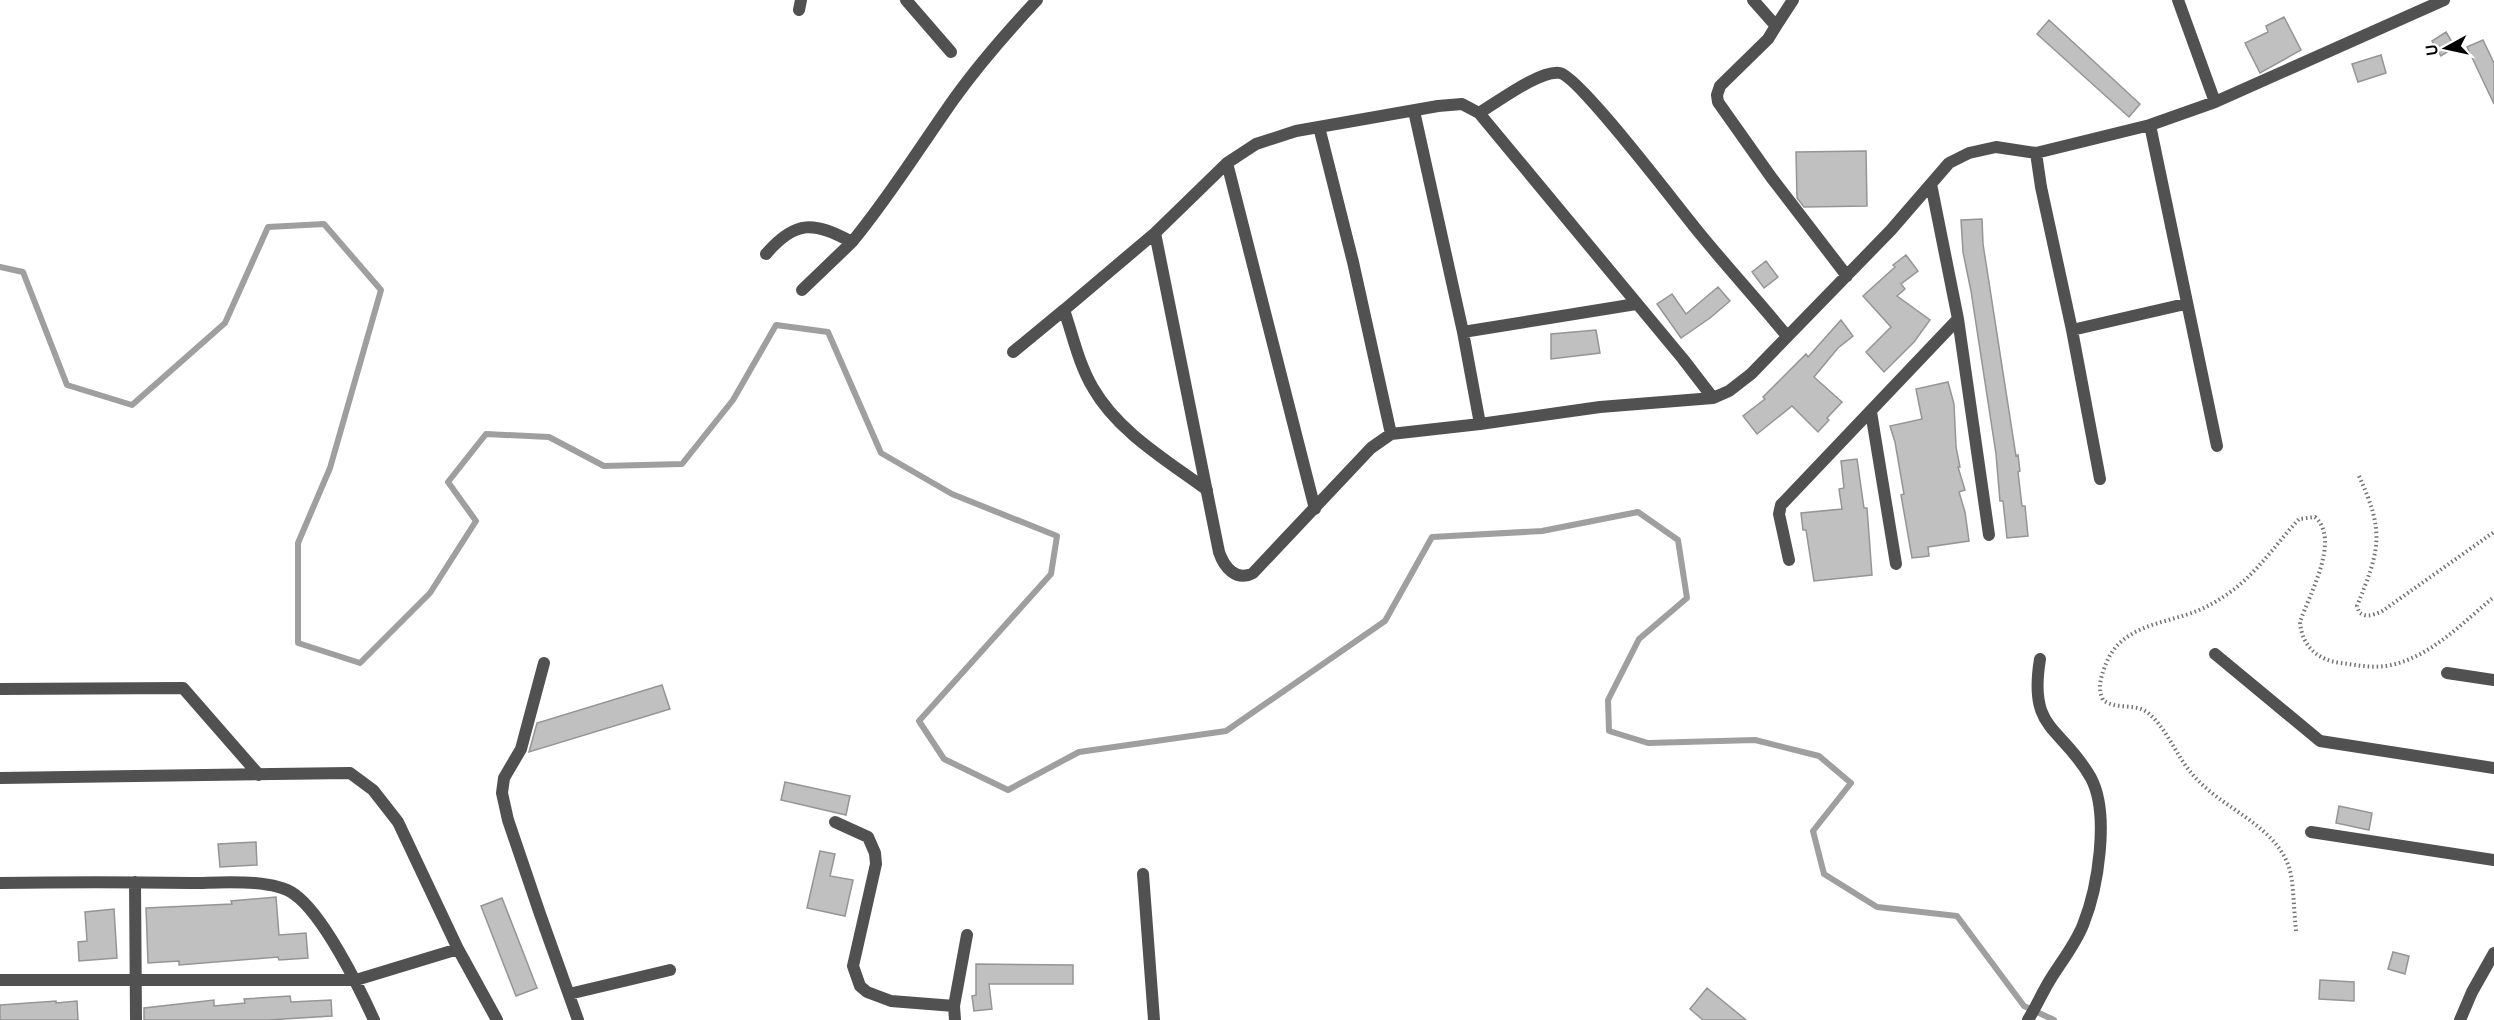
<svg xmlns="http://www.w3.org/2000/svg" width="2494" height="1020" viewBox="0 0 2494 1020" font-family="Overpass,sans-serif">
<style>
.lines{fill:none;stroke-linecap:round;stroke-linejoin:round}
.stream{stroke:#9f9f9f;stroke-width:6}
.building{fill:#c0c0c0;stroke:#959595;stroke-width:1.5}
.path{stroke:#737373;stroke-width:4;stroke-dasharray:1.5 3;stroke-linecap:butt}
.street{stroke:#515151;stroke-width:12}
</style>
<rect width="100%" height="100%" fill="#fff"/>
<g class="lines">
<path class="stream" d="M 0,267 L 23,272 L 67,385 L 132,405 L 225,323 L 268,227 L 324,224 L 381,290 L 330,468 L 298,543 L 298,643 L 360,663 L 430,593 L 476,521 L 448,482 L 486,434 L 549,437 L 604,466 L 682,464 L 733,400 L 776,325 L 828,332 L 881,453 L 952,494 L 1057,536 L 1051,574 L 919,721 L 944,759 L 1008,790 L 1079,752 L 1226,731 L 1385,621 L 1432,537 L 1542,531 L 1638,512 L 1678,540 L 1687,598 L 1639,639 L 1608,700 L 1609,731 L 1648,743 L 1755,740 L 1819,756 L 1851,783 L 1813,831 L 1824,874 L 1877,907 L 1957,916 L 2024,1006 L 2054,1020"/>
</g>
<path class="building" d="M 2284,17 L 2301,50 L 2260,73 L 2245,43 L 2268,32 L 2266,26 Z
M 2049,20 L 2140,104 L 2129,117 L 2037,34 Z
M 2446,32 L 2455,47 L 2441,56 L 2432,41 Z
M 2483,40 L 2494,63 L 2494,104 L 2467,47 Z
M 2381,55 L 2386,73 L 2358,82 L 2352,64 Z
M 1866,151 L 1867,206 L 1804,207 L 1797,198 L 1796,152 Z
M 1982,219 L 1983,244 L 2016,456 L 2018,455 L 2020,471 L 2018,472 L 2022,506 L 2025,506 L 2028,536 L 2007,538 L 2003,501 L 2000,501 L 1996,454 L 1971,291 L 1963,252 L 1961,220 Z
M 1906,255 L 1918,271 L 1901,284 L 1905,289 L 1897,296 L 1930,320 L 1914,342 L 1884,372 L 1866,352 L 1891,327 L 1863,296 L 1895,267 L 1893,265 Z
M 1766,261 L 1778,277 L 1764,288 L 1752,272 Z
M 1718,287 L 1730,301 L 1710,318 L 1681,338 L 1657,304 L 1672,294 L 1686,314 Z
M 1841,320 L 1853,336 L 1838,348 L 1814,377 L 1842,402 L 1827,418 L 1829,420 L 1818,432 L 1792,406 L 1757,434 L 1743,416 L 1765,399 L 1763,397 L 1806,354 L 1808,357 Z
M 1596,330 L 1600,353 L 1551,359 L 1551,334 Z
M 1948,382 L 1954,404 L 1956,447 L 1960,467 L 1958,467 L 1965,490 L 1959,492 L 1965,512 L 1969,541 L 1928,547 L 1929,556 L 1912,558 L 1901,495 L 1904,494 L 1895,442 L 1890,426 L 1922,419 L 1916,389 Z
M 1857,459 L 1864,508 L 1867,508 L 1872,575 L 1814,581 L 1806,530 L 1803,530 L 1801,513 L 1842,509 L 1839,489 L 1844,488 L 1841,461 Z
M 662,685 L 670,709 L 529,752 L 537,723 Z
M 785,782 L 850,796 L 846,815 L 781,800 Z
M 2339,806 L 2372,813 L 2369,830 L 2336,823 Z
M 256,842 L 257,865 L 220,867 L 218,844 Z
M 820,851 L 835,854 L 830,876 L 853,880 L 845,916 L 807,908 Z
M 276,897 L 279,935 L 306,933 L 308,958 L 279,960 L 278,957 L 179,965 L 179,961 L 148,963 L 146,908 L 232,904 L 231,901 Z
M 502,898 L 537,988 L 516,996 L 481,906 Z
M 114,909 L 117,958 L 79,961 L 78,942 L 87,941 L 85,912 Z
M 2393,952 L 2409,956 L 2405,974 L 2388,969 Z
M 976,964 L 1073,965 L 1073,984 L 989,984 L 992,1009 L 974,1011 L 972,996 L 976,995 Z
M 2320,980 L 2354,982 L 2354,1001 L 2319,999 Z
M 1707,988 L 1746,1020 L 1703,1020 L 1690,1009 Z
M 290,996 L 291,1002 L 331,1000 L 332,1016 L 268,1020 L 144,1020 L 144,1008 L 214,1000 L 214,1006 L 245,1003 L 244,999 Z
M 56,1001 L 56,1003 L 77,1001 L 78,1020 L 0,1020 L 0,1005 Z"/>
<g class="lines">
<path class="path" d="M 2359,476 C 2385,533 2380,549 2357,606 L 2359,612 C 2366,618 2372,615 2381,612 L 2494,532
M 2296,931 C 2294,913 2294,893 2291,875 C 2281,826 2222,810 2193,775 C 2176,756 2167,728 2147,712 C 2134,703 2116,710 2103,700 C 2098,689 2100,680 2104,669 C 2118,625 2161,625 2197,611 C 2209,606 2219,600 2229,593 C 2256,574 2277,543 2299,519 L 2315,517 C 2341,540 2309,595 2300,622 C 2302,646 2317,660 2341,663 C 2356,665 2371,668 2386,666 C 2429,659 2462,623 2494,597"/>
<path class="street" d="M 906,0 L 951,52
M 1753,0 L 1776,26 L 1768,39 L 1720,86 L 1717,95 L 1718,102 L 1771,177 L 1847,276
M 2178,0 L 2215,102
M 799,10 L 801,0
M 1776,26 L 1793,0
M 1414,111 L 1463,332 L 1480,424
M 2150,125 L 2217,446
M 1319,127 L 1353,262 L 1391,434
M 2036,153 L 2041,187 L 2072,330 L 2100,479
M 1227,163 L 1315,509
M 1931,184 L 1958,319 L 1989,535
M 1155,233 L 1219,552 C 1224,567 1236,582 1253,573 L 1371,448 L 1391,434 L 1480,424 L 1600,407 L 1713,398 L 1729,391 L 1751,374 L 1891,230 L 1949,163 L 1969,153 L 1996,147 L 2036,153 L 2150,125 L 2215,102 L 2444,0
M 766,254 C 796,219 814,222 852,242 C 890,196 920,147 954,99 C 979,64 1008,31 1037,0
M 802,290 L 852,242
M 2072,330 L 2185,304
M 1463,332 L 1636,304
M 1013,352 L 1064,310
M 1713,398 L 1683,359 L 1479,113 C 1496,103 1541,69 1560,73 C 1580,77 1680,210 1701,235 C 1729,269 1759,302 1787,336
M 1871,412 L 1896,564
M 1207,490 C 1168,461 1118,432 1093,388 C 1079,365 1073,336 1064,310 L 1155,233 L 1227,163 L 1256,144 L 1296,131 L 1438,106 L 1462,104 L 1479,113
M 1789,560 L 1779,514 L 1781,505 L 1958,319
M 2215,654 L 2320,741 L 2494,768
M 544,663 L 521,749 L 504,778 L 502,793 L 508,820 L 540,914 L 578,1020
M 2447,673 L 2494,680
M 0,689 L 183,688 L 259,775
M 0,778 L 350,773 L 373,790 L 398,822 L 458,949
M 835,822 L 868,837 L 875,853 L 876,864 L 853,966 L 860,986 L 867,992 L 891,1001 L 954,1006 L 955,1020
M 2311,832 L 2494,860
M 1143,874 L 1154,1020
M 135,882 L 136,1020
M 0,883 C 64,882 128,882 191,883 C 219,883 271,878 294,894 C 323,914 359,987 374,1020
M 0,980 L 356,980 L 458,949 L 497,1020
M 569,994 L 670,970
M 954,1006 L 967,935
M 2028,1020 C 2036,1007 2042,993 2050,980 C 2061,962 2075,945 2083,925 C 2098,888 2110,814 2091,778 C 2061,725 2028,732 2040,659
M 2460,1020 L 2472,992 L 2494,953"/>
</g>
<g transform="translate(2446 48) rotate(262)" stroke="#ffffff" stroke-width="4.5" paint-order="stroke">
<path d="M0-4.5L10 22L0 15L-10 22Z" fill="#000000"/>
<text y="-9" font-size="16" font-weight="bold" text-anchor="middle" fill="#000000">U</text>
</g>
</svg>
